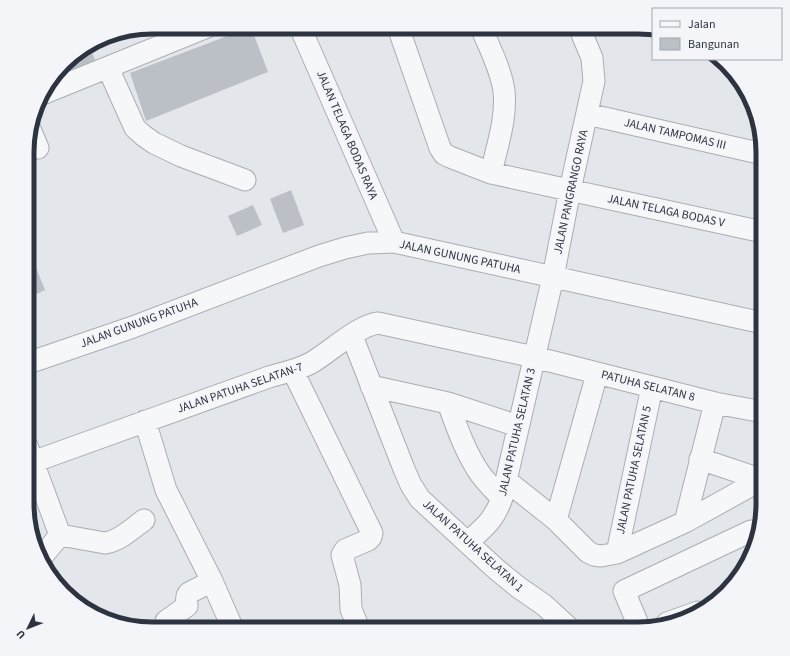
<svg xmlns="http://www.w3.org/2000/svg" width="790" height="656" viewBox="0 0 790 656" font-family="'Source Sans 3',sans-serif">
<style>
.building{fill:#bbbfc6}
.lines{fill:none;stroke-linecap:round;stroke-linejoin:round}
.minor-casing{stroke:#a9adb4;stroke-width:23}
.minor{stroke:#f6f7f9;stroke-width:21}
.labels{text-anchor:middle;dominant-baseline:central;stroke-width:4;stroke-linejoin:round;paint-order:stroke}
.street-label{font-size:12px;fill:#2d3341;stroke:#f3f5f8}
.rim{fill:none;stroke:#2d3341;stroke-width:5}
</style>
<rect width="100%" height="100%" fill="#e3e6ea"/>
<path class="building" d="M 251,27 L 268,72 L 146,121 L 130,73 Z
M 90,46 L 96,63 L 70,74 L 66,63 L 70,58 Z
M 291,190 L 304,225 L 283,233 L 270,199 Z
M 253,205 L 262,225 L 237,236 L 228,216 Z
M 28,233 L 35,249 L 28,252 Z
M 33,260 L 45,290 L 28,298 L 28,262 Z"/>
<g class="lines">
<defs>
<path id="minor" d="M 300,27 L 394,242
M 398,27 L 440,148 L 444,154 L 450,157 L 491,173 L 763,232
M 481,27 C 489,47 501,69 504,91 C 507,118 497,146 491,173
M 108,68 L 135,128 L 144,136 L 154,143 L 181,156 L 245,180
M 42,94 L 207,27
M 587,114 L 763,154
M 30,129 L 38,148
M 352,336 L 404,469 L 411,485 L 420,499 L 496,569 L 518,587 L 544,605 L 570,629
M 28,363 L 133,327 L 319,256 L 345,248 L 368,243 L 394,242 L 763,323
M 293,371 L 372,533 L 371,537 L 368,540 L 345,550 L 342,555 L 350,585 L 351,609 L 359,629
M 371,386 L 448,403 L 518,426
M 448,403 C 457,428 466,454 481,475 C 487,483 495,491 502,498
M 145,421 L 166,490 L 212,581 L 233,629
M 27,446 L 60,535 L 40,559
M 700,459 L 763,480
M 27,464 L 269,377 C 283,373 298,370 311,363 C 330,352 357,326 378,323 L 534,357 L 715,403 L 763,412
M 507,481 L 556,520 L 588,552 L 594,555 L 601,556 L 617,553 L 685,522 L 761,480
M 556,520 L 597,374
M 685,522 L 715,403
M 60,535 L 105,543 C 119,541 132,529 144,520
M 468,542 C 485,527 494,520 502,498 L 553,277 L 570,190 L 594,81 L 592,58 L 579,27
M 617,553 L 652,387
M 166,621 L 187,606 C 187,601 185,597 189,593 L 212,581
M 667,623 L 698,612
M 640,629 L 624,591 L 751,531"/>
</defs>
<use href="#minor" class="minor-casing"/>
<use href="#minor" class="minor"/>
</g>
<g class="labels">
<g class="street-label">
<text transform="translate(675 134) rotate(13)">JALAN TAMPOMAS III</text>
<text transform="translate(347 135) rotate(67)">JALAN TELAGA BODAS RAYA</text>
<text transform="translate(571 192) rotate(-78)">JALAN PANGRANGO RAYA</text>
<text transform="translate(666 211) rotate(12)">JALAN TELAGA BODAS V</text>
<text transform="translate(460 257) rotate(12)">JALAN GUNUNG PATUHA</text>
<text transform="translate(139 323) rotate(-20)">JALAN GUNUNG PATUHA</text>
<text transform="translate(648 386) rotate(14)">PATUHA SELATAN 8</text>
<text transform="translate(240 388) rotate(-19)">JALAN PATUHA SELATAN-7</text>
<text transform="translate(517 432) rotate(-77)">JALAN PATUHA SELATAN 3</text>
<text transform="translate(634 470) rotate(-78)">JALAN PATUHA SELATAN 5</text>
<text transform="translate(473 546) rotate(42)">JALAN PATUHA SELATAN 1</text>
</g>
</g>
<path d="M0 0H790V656H0ZM152 34H638A118 118 0 0 1 756 152V504A118 118 0 0 1 638 622H152A118 118 0 0 1 34 504V152A118 118 0 0 1 152 34Z" fill="#f3f5f8" fill-rule="evenodd"/>
<path class="rim" d="M152 34H638A118 118 0 0 1 756 152V504A118 118 0 0 1 638 622H152A118 118 0 0 1 34 504V152A118 118 0 0 1 152 34Z"/>
<rect x="652" y="8" width="130" height="52" fill="#f3f5f8" stroke="#a4a7af"/>
<rect x="660" y="21" width="20" height="6" fill="#f6f7f9" stroke="#a4a7af"/>
<text x="688" y="28" font-size="12" fill="#2d3341">Jalan</text>
<rect x="660" y="38" width="20" height="12" fill="#bbbfc6" stroke="#a4a7af"/>
<text x="688" y="48" font-size="12" fill="#2d3341">Bangunan</text>
<g transform="translate(28 628) rotate(227)" stroke="#f3f5f8" stroke-width="3" paint-order="stroke">
<path d="M0-3L7 15L0 10L-7 15Z" fill="#2d3341"/>
<text y="-6" font-size="11" font-weight="bold" text-anchor="middle" fill="#2d3341">U</text>
</g>
</svg>
